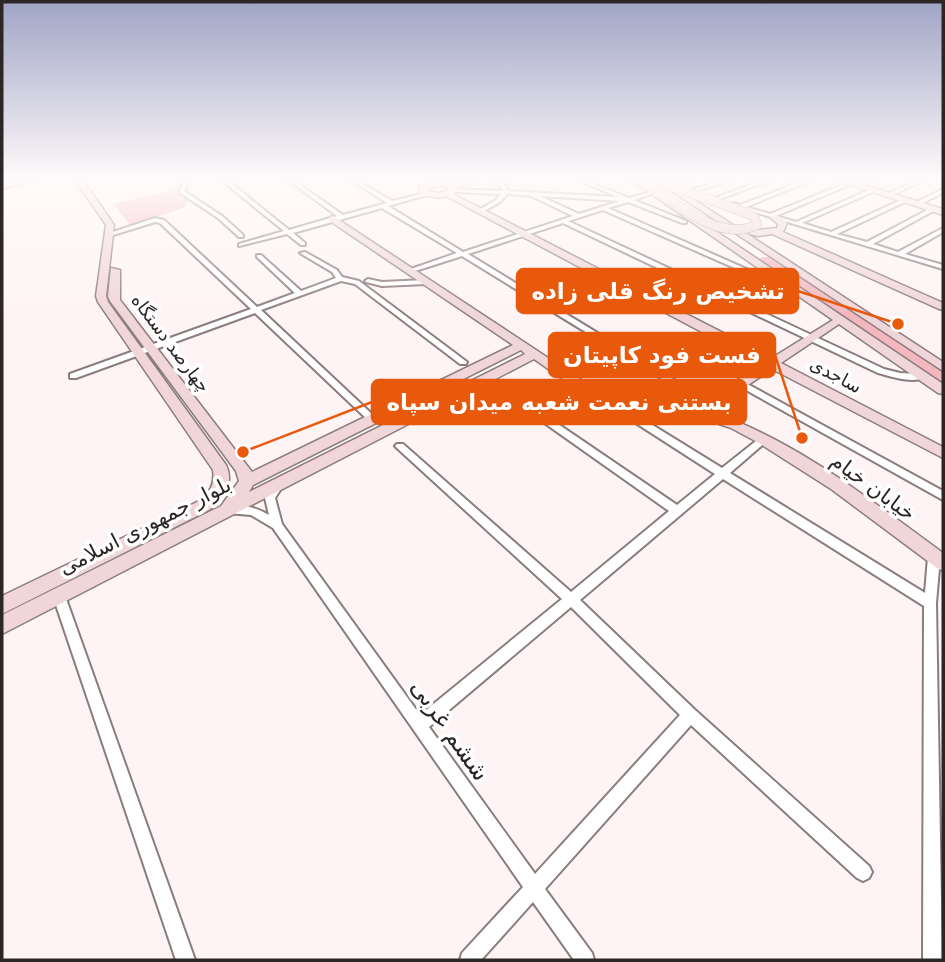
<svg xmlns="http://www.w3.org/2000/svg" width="945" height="962" viewBox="0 0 945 962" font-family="'DejaVu Sans','Noto Sans Arabic',sans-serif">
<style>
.green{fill:#f4b7bd}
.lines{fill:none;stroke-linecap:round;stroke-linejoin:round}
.street-casing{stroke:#8b7d7e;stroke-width:4}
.secondary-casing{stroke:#8b7d7e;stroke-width:3}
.street{fill:#fff;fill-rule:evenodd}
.secondary{fill:#f0d6d9;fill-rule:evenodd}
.secondary-bridge-casing{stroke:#8b7d7e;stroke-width:10;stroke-linecap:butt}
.secondary-bridge{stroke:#f0d6d9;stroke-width:9}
.labels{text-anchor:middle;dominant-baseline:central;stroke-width:7;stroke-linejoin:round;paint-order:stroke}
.far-street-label{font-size:18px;fill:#2c2626;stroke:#fff}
.street-label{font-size:21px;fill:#2c2626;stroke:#fff}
.near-street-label{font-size:24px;fill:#2c2626;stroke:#fff}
.leader{fill:none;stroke:#e8590c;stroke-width:2.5}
.callout-dot{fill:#e8590c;stroke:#fff;stroke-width:2.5}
.callout{fill:#e8590c;stroke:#e8590c;stroke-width:2.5}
.callout-label{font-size:23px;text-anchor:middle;font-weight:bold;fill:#fff}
</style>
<rect width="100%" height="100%" fill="#fef4f5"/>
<path class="green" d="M 172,190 L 188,200 L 185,207 L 131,226 L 114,204 Z
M 762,257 L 768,257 L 943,371 L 943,386 L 758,260 Z"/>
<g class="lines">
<defs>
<path id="street" d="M 185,180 L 190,180 L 184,191 L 222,216 L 243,235 L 243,237 L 239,237 L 218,218 L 179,192 Z
M 221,180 L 227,180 L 289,230 L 337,216 L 288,180 L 293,180 L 343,215 L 387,203 L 351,180 L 356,180 L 392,201 L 427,193 L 427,195 L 388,206 L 463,252 L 573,216 L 531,196 L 507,194 L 500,202 L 481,213 L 478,211 L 479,210 L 496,200 L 501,194 L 456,192 L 454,189 L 503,191 L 496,180 L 501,180 L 508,191 L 618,197 L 577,180 L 584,180 L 629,198 L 654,191 L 654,193 L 634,200 L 686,221 L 686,223 L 682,223 L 628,202 L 608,208 L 758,274 L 779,276 L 782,278 L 779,280 L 755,277 L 603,210 L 568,221 L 884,369 L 900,373 L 922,374 L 926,377 C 913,384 893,377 878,373 L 563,223 L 468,254 L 714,404 L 712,406 L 706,406 L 462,256 L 412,272 L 408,272 L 408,270 L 457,253 L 382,208 L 293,233 L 305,243 L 305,245 L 301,245 L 287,234 L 239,246 L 239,244 L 284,231 ZM 540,196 L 620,201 L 579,214 Z
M 470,180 L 478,180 L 453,188 L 450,186 Z
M 681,180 L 690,180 L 668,187 L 665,185 Z
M 722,180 L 730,180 L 691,193 L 686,192 Z
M 763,180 L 771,180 L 717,200 L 712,199 Z
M 805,180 L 812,180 L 746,207 L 770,214 L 849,182 L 854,183 L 776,216 L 796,222 L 871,189 L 875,189 L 875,191 L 802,223 L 831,232 L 903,199 L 907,199 L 907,201 L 837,234 L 867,242 L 931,208 L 935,208 L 935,210 L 873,244 L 898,252 L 943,228 L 943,232 L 905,254 L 943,265 L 943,269 L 731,205 L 734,203 L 740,205 Z
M 865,180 L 873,180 L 858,186 L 853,185 Z
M 918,180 L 925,180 L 890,196 L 885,195 Z
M 943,189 L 943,193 L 918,205 L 913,204 Z
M 155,218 L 164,220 L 257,307 L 295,293 L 257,257 L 257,255 L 261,255 L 301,291 L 336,278 L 332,272 L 300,253 L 305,252 L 337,270 L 342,277 L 359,281 L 467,362 L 466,364 L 460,364 L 355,284 L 341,281 L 261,310 L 375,417 L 377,419 L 375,421 L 369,421 L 255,313 L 76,378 L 70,378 L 70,374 L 251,309 L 160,223 L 155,222 L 110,236 L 107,234 Z
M 368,279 L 382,282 L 426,280 L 429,282 L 426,284 L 382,286 L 366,282 L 365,281 Z
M 740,380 L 943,491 L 943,500 L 737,385 L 737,381 Z
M 505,388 L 677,505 L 715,474 L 614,409 L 612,407 L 614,405 L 620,405 L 722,468 L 761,437 L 767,437 L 769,439 L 767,441 L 730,473 L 925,593 L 928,557 L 930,553 L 934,552 L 938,553 L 940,557 L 936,603 L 942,960 L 923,960 L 924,606 L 723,479 L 580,600 L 695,710 L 869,866 L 872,872 L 869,878 L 863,881 L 857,878 L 691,725 L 545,889 L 592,953 L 594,960 L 574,960 L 533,902 L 481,960 L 460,960 L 462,953 L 523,887 L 273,528 L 251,515 L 227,513 L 225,510 L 227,507 C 243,504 255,507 269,515 L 265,498 L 275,481 L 283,481 L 284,484 L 275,498 L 282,524 L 420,715 L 562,599 L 397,448 L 395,446 L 397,444 L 403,444 L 571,592 L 669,511 L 502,393 L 502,389 ZM 571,607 L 680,715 L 535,874 L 429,727 Z
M 59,590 L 63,592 L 65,596 L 195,960 L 176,960 L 53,596 L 55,592 Z"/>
<path id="secondary" d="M 20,180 L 33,180 L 2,189 L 2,185 Z
M 75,180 L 83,180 L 114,225 L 106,296 L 108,302 L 226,465 C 235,484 223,499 209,510 L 2,614 L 2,596 L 197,502 C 210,492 215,486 213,470 L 98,302 L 96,296 L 106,225 Z
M 631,180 L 640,180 L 943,384 L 943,394 L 938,393 L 839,324 L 781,363 L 943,447 L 943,458 L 772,369 L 709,411 C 796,440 870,500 943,553 L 943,571 L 937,568 L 831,489 L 759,443 L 731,428 L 695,416 L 574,387 L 534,359 L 2,634 L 2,615 L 221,506 L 239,481 L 236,471 L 110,301 L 108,296 L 111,268 L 120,270 L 120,300 L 252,472 L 513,345 L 330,221 L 330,217 L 333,216 L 583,381 L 696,407 L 762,364 L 446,196 L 439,198 L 420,194 L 420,186 L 434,182 L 452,182 L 460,190 L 453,194 L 772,358 L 833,320 ZM 435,186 L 447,186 L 450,189 L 439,193 L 427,191 ZM 521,350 L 525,354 L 249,492 L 253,485 Z
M 655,180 L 664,180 L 736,227 L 758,230 L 777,228 L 778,224 L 770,217 L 777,215 L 787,223 L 783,232 L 943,303 L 943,310 L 939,309 L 772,234 L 758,236 L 746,233 L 943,362 L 943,371 Z
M 836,180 L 848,180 L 943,209 L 943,215 Z"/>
</defs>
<use href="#street" class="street-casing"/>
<use href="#secondary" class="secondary-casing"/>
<use href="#street" class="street"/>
<use href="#secondary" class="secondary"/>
<defs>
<path id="secondary-bridge" d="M 644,180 C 675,202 717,243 757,225 L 754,217 L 744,212 L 668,185"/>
</defs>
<use href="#secondary-bridge" class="secondary-bridge-casing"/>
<use href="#secondary-bridge" class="secondary-bridge"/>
</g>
<linearGradient id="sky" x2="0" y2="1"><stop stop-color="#a0a4c6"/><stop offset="0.57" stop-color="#fffafa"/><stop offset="1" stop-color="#fffafa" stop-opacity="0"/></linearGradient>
<rect width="945" height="315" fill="url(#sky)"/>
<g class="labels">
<g class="far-street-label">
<text transform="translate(171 343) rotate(53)">چهارصد دستگاه</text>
<text transform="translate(836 375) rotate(28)">ساجدی</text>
</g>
<g class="street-label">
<text transform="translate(873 487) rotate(36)">خیابان خیام</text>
<text transform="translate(145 526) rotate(-27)">بلوار جمهوری اسلامی</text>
</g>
<g class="near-street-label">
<text transform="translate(450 730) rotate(55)">ششم غربی</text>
</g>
</g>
<path class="leader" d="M898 324L798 291M802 438L775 355M243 452L372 402"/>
<g class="callout-dot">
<circle cx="898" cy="324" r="7"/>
<circle cx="802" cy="438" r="7"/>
<circle cx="243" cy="452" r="7"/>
</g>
<g class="callout">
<rect x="517" y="269" width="281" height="44" rx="7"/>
<rect x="549" y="333" width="226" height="44" rx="7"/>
<rect x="372" y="380" width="374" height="44" rx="7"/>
</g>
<g class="callout-label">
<text x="658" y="299">تشخیص رنگ قلی زاده</text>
<text x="662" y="363">فست فود کاپیتان</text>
<text x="559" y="410">بستنی نعمت شعبه میدان سپاه</text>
</g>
<rect width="945" height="962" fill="none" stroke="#2c2626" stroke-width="7"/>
</svg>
